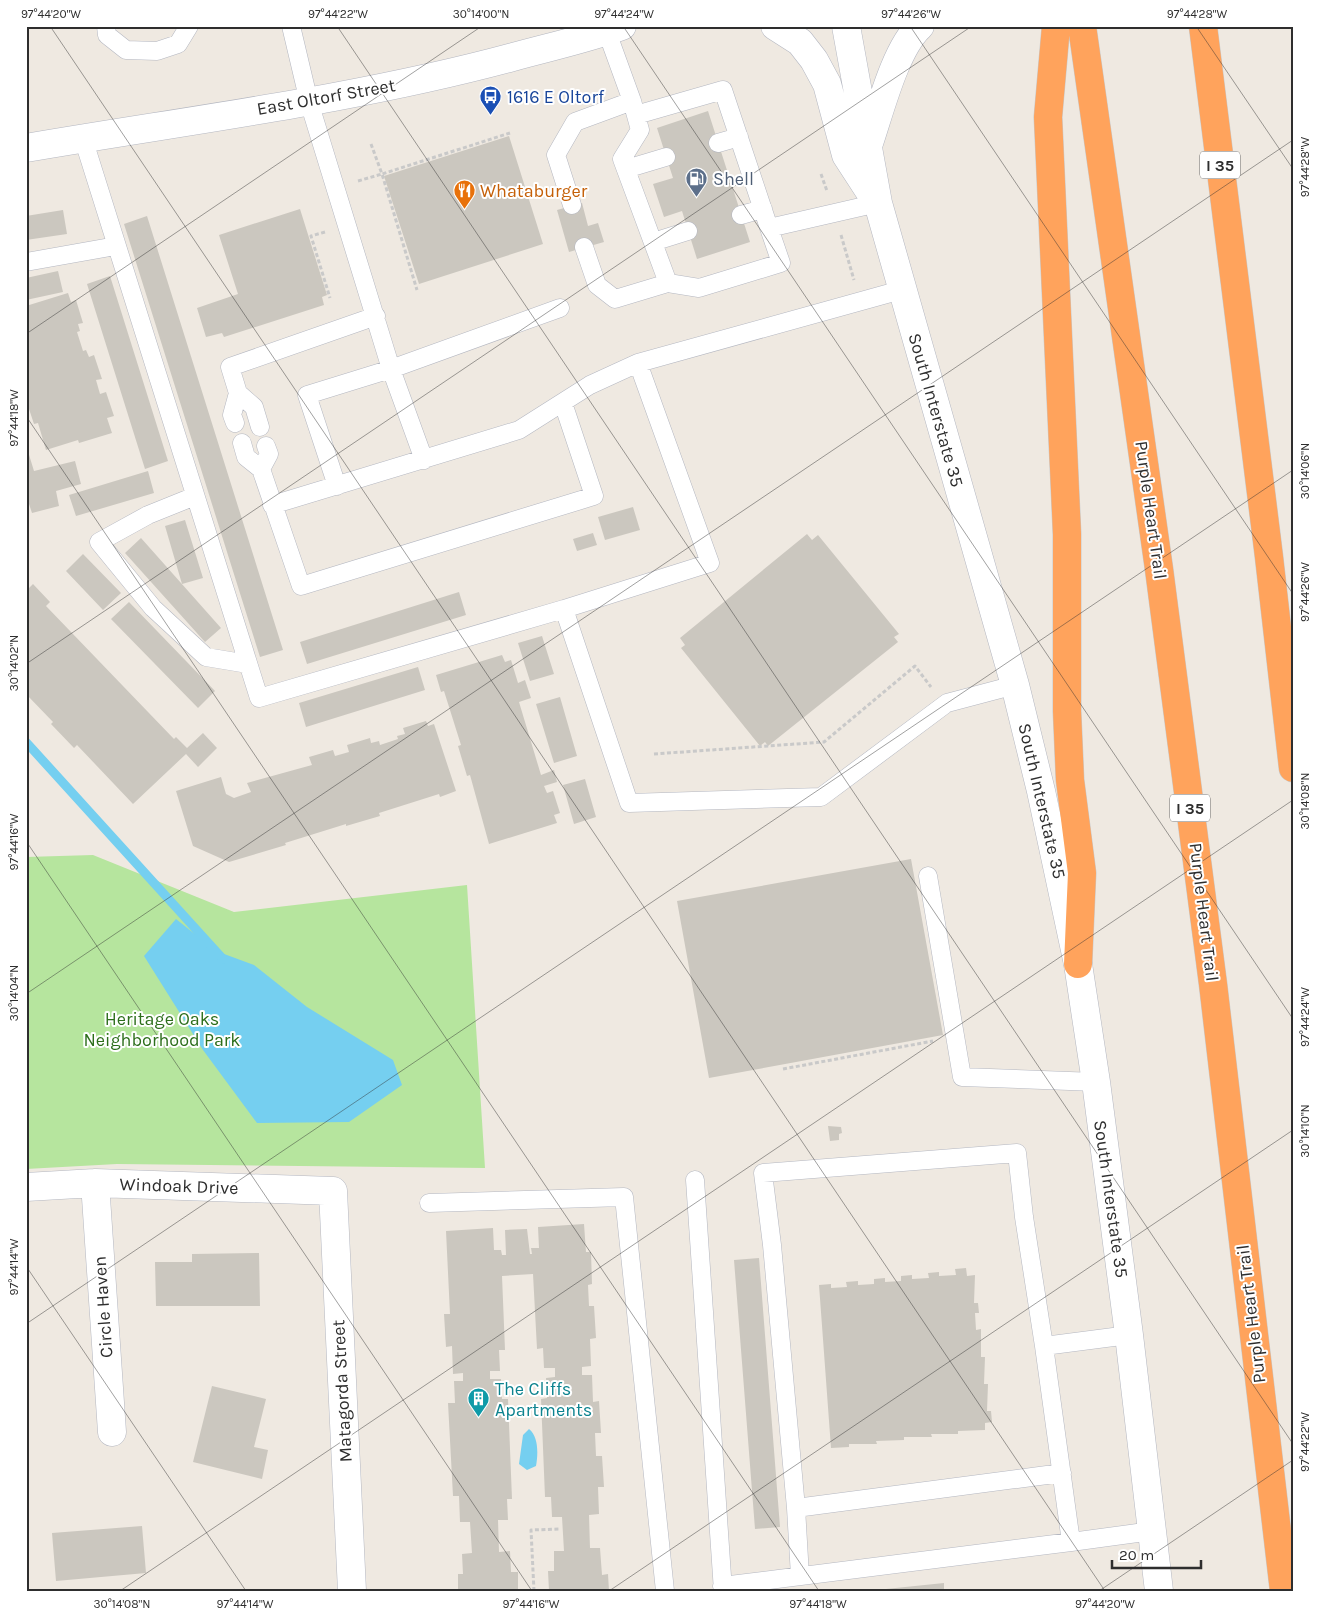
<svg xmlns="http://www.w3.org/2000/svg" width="1319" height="1617" viewBox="0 0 1319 1617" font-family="Karla,sans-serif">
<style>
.green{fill:#b6e59e}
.water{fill:#75cff0}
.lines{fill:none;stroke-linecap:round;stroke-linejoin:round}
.stream{stroke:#75cff0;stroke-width:9}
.building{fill:#cbc7bf}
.service-casing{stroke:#b4b7c1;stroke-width:19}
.minor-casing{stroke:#b4b7c1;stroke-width:29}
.secondary-casing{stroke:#b4b7c1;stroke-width:29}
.motorway-casing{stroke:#c9c9c9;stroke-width:29}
.path{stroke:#c9c9c9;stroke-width:3;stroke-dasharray:4 2.5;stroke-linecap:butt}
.service{stroke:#fff;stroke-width:18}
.minor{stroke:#fff;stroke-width:28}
.secondary{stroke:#fff;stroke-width:28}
.motorway{stroke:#ffa35c;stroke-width:28}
.ticks{fill:none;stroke:#2e2e2e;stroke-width:1;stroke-opacity:0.45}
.labels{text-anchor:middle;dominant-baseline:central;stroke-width:4;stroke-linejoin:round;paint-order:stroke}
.shield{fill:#fff;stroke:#6d6d6d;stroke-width:1}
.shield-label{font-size:16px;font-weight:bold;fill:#2e2e2e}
.street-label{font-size:18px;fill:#2e2e2e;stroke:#fff}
.transit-label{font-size:18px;fill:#164399;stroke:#fff;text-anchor:start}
.service-label{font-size:18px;fill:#4e5e75;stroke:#fff;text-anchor:start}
.food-label{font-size:18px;fill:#c56008;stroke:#fff;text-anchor:start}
.park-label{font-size:18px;fill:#2c6e1b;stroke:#fff}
.culture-label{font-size:18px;fill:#0d838f;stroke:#fff;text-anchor:start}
.neatline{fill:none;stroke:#2e2e2e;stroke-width:2}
.ticks-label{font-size:12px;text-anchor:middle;fill:#2e2e2e}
</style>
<rect width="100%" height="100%" fill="#efe9e1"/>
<path class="green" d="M 93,855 L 234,912 L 467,885 L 485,1168 L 117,1164 L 26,1169 L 26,857 Z"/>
<path class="water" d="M 176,919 L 216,951 L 254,965 L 307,1007 L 393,1060 L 402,1085 L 349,1122 L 257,1123 L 203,1050 L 144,956 Z
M 529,1429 C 539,1437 538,1455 536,1466 L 527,1470 L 519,1464 L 523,1435 Z"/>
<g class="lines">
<path class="stream" d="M 26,742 L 223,959"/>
</g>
<path class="building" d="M 708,111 L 750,242 L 697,259 L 682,211 L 664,217 L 653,184 L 673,178 L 657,128 Z
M 509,136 L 543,244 L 419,284 L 384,176 Z
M 582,203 L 588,226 L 598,223 L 604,242 L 569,252 L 557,210 Z
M 300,209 L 327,295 L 322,297 L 324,305 L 224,337 L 222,333 L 206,337 L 197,308 L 238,294 L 219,235 Z
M 63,210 L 67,234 L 26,240 L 26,216 Z
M 147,216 L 283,650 L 260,657 L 124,224 Z
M 58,271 L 63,292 L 26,300 L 26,278 Z
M 110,276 L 168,461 L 145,469 L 87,284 Z
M 68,293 L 71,302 L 76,300 L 83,323 L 78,324 L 80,331 L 77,332 L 83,351 L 86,350 L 89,357 L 94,355 L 102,379 L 96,380 L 100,394 L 106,392 L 114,416 L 107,418 L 112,433 L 79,443 L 78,440 L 46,450 L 38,423 L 34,424 L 26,400 L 26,306 Z
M 26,445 L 34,471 L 75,461 L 81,484 L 56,491 L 59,506 L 32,513 L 29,504 L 26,505 Z
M 148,471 L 154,493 L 76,516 L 69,495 Z
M 633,507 L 640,530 L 605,540 L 598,517 Z
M 185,520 L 203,578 L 182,584 L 165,526 Z
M 593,533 L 597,545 L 577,551 L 573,539 Z
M 807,534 L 812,540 L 818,535 L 899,634 L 894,637 L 898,642 L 768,746 L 765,742 L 760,746 L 681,648 L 685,645 L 680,638 Z
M 141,538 L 221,628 L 205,642 L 125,553 Z
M 83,554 L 121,593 L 103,610 L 66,571 Z
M 33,584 L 50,602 L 46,606 L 174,739 L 176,737 L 187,748 L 203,733 L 217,748 L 198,767 L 186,754 L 133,804 L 77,745 L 74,748 L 51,724 L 53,722 L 26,694 L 26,587 L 28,589 Z
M 459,592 L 466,615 L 307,664 L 300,642 Z
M 129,602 L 215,691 L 198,708 L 111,619 Z
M 542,636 L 554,674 L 530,681 L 518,643 Z
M 502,655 L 505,662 L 511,660 L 518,683 L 525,680 L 531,698 L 519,702 L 541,775 L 554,770 L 557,782 L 544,786 L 547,793 L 553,791 L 560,813 L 554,815 L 557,823 L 489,844 L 470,775 L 467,776 L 458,746 L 461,745 L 444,691 L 441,692 L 436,675 Z
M 418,667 L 425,690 L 306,727 L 299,703 Z
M 560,697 L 577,756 L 554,763 L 536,704 Z
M 426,721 L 428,726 L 434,724 L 456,791 L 440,797 L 439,794 L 379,813 L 380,816 L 346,826 L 346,824 L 285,843 L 286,845 L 229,862 L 193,846 L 176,791 L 221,777 L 226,794 L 234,798 L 251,792 L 247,783 L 312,765 L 309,757 L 333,750 L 335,756 L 349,752 L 347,745 L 370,738 L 371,743 L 379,741 L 380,745 L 398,739 L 397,736 L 405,734 L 403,728 Z
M 585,779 L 596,817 L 574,824 L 563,785 Z
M 911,859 L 943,1035 L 709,1078 L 677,901 Z
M 828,1126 L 841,1127 L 842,1133 L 839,1134 L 839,1140 L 830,1141 Z
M 584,1224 L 586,1252 L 591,1252 L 592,1284 L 588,1285 L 589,1306 L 594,1306 L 596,1338 L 590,1339 L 591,1366 L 582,1367 L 582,1375 L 592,1375 L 593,1402 L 599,1401 L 601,1433 L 595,1433 L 596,1456 L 602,1456 L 604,1487 L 598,1487 L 599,1514 L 589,1515 L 590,1548 L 600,1548 L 602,1575 L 608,1574 L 609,1591 L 549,1591 L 548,1571 L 554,1571 L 554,1551 L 564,1551 L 562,1517 L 552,1517 L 551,1497 L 545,1497 L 541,1399 L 547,1398 L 546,1378 L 555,1377 L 555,1368 L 544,1368 L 543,1348 L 537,1349 L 533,1274 L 502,1276 L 505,1350 L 499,1350 L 500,1371 L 490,1371 L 490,1379 L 501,1379 L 502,1399 L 508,1399 L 512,1499 L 507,1499 L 508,1520 L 498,1520 L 499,1552 L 510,1551 L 511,1572 L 518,1572 L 518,1591 L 458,1591 L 458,1574 L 463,1574 L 462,1554 L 472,1553 L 470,1522 L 460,1522 L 459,1496 L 453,1496 L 448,1403 L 455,1403 L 454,1381 L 463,1381 L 463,1373 L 453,1374 L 452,1346 L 446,1347 L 444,1314 L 450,1314 L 446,1231 L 493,1228 L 494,1250 L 501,1250 L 502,1255 L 506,1255 L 505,1230 L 527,1229 L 530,1254 L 532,1254 L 531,1248 L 539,1248 L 538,1227 Z
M 259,1253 L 260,1306 L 156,1306 L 155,1262 L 192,1262 L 192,1254 Z
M 759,1258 L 780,1527 L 755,1529 L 734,1260 Z
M 966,1268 L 967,1276 L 975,1275 L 974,1303 L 978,1303 L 979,1313 L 975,1313 L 976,1330 L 981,1329 L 981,1357 L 985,1357 L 984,1384 L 988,1384 L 987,1411 L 991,1411 L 992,1422 L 985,1423 L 985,1430 L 958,1431 L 958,1434 L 931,1434 L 932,1437 L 904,1437 L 904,1440 L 876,1441 L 877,1444 L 849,1444 L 849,1447 L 831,1448 L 819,1285 L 831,1284 L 831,1288 L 847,1287 L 846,1282 L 858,1281 L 858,1285 L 874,1284 L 874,1279 L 885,1278 L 885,1282 L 901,1281 L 901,1276 L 912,1275 L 912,1279 L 929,1278 L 928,1273 L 939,1272 L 939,1276 L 956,1275 L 955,1269 Z
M 212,1386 L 266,1399 L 254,1447 L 268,1450 L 262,1479 L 193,1462 Z
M 142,1526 L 146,1573 L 56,1581 L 52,1533 Z
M 944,1583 L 944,1591 L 886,1591 L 886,1589 Z"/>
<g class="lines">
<defs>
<path id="service" d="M 106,26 L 107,35 L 126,50 L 157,51 L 178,44 L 189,26
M 291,26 L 309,102 L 391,369 L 424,460
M 636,115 L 723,90 L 769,228
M 83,138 L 259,698 L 564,609
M 718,143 L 739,137
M 626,169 L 666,157
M 572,205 L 556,155 L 575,122 L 632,101
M 741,215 L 763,209
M 653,242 L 688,231
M 584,247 L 597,285 L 615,299 L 668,283 L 622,159 L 640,130 L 632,101 L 607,32
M 26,262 L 116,246
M 668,283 L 699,288 L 781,263 L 769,228 L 878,203
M 901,290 L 638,363 L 710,563 L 564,609 L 629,803 L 821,797 L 947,703 L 1015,685
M 235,423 L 232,415 L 238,393
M 260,427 L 254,407 L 238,393 L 230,367 L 376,316
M 242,443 L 246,457 L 261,469 L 301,586 L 594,496 L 563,403
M 261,469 L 269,454 L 266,446
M 337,486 L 307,395 L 391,369 L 560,308
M 195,496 L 148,515 L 99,542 L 153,608 L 206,657 L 248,664
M 272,505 L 519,430 L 590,385 L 638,363
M 928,876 L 962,1077 L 1096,1082
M 695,1180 L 723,1591
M 429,1203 L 624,1197 L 665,1591
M 1129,1335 L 1044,1346 L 1071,1542 L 1152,1531
M 1044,1346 L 1024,1217 L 1017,1153 L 763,1173 L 772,1245 L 796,1508 L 1062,1473
M 796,1508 L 800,1576
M 722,1586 L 1071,1542"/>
<path id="minor" d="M 95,1183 L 112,1432
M 26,1187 L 95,1183 L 333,1191 L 352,1591"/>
<path id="secondary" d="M 775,26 L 800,42 L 814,60 L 827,84 L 846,155 L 872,195
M 846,26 L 878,203 L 1015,685 L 1041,791 L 1078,964 L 1096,1082 L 1129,1335 L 1159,1591
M 869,143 C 880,111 895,49 920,26
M 26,148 C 189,120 354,100 513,57 C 549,47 587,39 622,26"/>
<path id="motorway" d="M 1056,26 L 1048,117 L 1067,534 L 1067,711 L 1070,780 L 1082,873 L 1078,964
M 1082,26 L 1159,569 L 1213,984 L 1284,1591
M 1203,26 L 1269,557 L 1293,768"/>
</defs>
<use href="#service" class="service-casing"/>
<use href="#minor" class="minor-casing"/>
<use href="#secondary" class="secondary-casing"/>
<use href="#motorway" class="motorway-casing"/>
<path class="path" d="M 371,144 L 382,174 L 510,133
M 821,174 L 827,191
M 358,181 L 382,174 L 417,290
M 325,232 L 311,236 L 330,298
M 841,235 L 854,280
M 654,754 L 824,742 L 915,666 L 931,687
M 783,1069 L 933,1041
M 534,1591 L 531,1530 L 559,1529"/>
<use href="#service" class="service"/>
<use href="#minor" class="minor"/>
<use href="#secondary" class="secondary"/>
<use href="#motorway" class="motorway"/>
</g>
<path class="ticks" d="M 50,26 L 1105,1591M 337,26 L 1293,1444M 623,26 L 1293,1019M 910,26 L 1293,594M 1196,26 L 1293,169M 26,334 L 482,26M 26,416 L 819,1591M 26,664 L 972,26M 26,841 L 532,1591M 26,994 L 1293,140M 26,1266 L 246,1591M 26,1324 L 1293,470M 120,1591 L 1293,800M 609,1591 L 1293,1130M 1099,1591 L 1293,1460"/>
<defs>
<symbol id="bus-pin" viewBox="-11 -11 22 30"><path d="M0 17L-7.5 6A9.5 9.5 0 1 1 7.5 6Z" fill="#1a4fb4" stroke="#fff"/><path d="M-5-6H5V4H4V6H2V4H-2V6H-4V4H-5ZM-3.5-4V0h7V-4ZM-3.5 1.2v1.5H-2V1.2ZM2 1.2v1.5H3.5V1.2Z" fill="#fff"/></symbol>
<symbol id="fuel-pin" viewBox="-11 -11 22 30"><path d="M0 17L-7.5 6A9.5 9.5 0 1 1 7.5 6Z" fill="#5c6f8a" stroke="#fff"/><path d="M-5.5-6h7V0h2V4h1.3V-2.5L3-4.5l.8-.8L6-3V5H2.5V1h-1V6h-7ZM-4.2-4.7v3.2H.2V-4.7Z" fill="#fff"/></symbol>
<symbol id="restaurant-pin" viewBox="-11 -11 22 30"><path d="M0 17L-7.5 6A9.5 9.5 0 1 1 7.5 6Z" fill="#e8710a" stroke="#fff"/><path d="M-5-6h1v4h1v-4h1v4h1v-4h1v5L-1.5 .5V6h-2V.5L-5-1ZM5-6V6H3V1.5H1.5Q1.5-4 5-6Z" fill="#fff"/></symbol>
<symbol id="building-pin" viewBox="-11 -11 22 30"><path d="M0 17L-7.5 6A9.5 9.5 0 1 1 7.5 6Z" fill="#0f9aa8" stroke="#fff"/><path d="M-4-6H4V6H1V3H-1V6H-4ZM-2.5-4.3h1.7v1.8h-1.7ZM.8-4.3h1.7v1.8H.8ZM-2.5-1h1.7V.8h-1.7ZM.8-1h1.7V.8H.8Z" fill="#fff"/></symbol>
</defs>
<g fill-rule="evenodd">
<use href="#bus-pin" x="478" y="84" width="25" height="34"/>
<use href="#fuel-pin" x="684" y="166" width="25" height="34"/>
<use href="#restaurant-pin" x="452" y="178" width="25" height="34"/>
<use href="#building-pin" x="466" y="1386" width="25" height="34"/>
</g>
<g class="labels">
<g class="shield">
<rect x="1200" y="151.5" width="40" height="27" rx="4"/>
<rect x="1170" y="794.5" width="40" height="27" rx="4"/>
</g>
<g class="shield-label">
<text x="1220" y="165">I 35</text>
<text x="1190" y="808">I 35</text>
</g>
<g class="street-label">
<text transform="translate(326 97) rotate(-10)">East Oltorf Street</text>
<text transform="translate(936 410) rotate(74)">South Interstate 35</text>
<text transform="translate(1151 510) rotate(82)">Purple Heart Trail</text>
<text transform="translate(1042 801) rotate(77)">South Interstate 35</text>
<text transform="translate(1204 912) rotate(83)">Purple Heart Trail</text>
<text transform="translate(179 1186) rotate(2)">Windoak Drive</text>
<text transform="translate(1111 1199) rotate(82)">South Interstate 35</text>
<text transform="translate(103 1307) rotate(-94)">Circle Haven</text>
<text transform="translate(1251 1314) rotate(-97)">Purple Heart Trail</text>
<text transform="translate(342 1391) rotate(-93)">Matagorda Street</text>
</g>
<g class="transit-label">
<text x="507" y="97">1616 E Oltorf</text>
</g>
<g class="service-label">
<text x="713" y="179">Shell</text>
</g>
<g class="food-label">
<text x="480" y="191">Whataburger</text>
</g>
<g class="park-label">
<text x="162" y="1019">Heritage Oaks<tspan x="162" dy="21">Neighborhood Park</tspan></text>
</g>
<g class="culture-label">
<text x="495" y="1389">The Cliffs<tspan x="495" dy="21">Apartments</tspan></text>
</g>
</g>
<rect width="1319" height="1617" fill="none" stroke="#ffffff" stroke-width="55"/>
<path d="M1112 1560v8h89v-8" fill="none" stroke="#2e2e2e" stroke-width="2.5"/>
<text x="1119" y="1560" font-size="15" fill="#2e2e2e" stroke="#ffffff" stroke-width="4" paint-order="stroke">20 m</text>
<rect x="28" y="28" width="1264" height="1562" class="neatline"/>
<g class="ticks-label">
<text x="51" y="18">97°44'20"W</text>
<text x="338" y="18">97°44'22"W</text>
<text x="481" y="18">30°14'00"N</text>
<text x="624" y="18">97°44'24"W</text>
<text x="911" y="18">97°44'26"W</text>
<text x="1197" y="18">97°44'28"W</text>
<text transform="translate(1305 167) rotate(-90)" y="4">97°44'28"W</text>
<text transform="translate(14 418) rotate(-90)" y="4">97°44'18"W</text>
<text transform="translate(1305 471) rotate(-90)" y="4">30°14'06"N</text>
<text transform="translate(1305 592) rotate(-90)" y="4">97°44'26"W</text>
<text transform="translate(14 663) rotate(-90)" y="4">30°14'02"N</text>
<text transform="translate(1305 801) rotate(-90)" y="4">30°14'08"N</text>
<text transform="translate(14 842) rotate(-90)" y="4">97°44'16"W</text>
<text transform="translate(14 993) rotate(-90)" y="4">30°14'04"N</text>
<text transform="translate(1305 1017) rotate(-90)" y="4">97°44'24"W</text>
<text transform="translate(1305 1131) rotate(-90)" y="4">30°14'10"N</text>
<text transform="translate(14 1267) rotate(-90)" y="4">97°44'14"W</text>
<text transform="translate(1305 1442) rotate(-90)" y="4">97°44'22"W</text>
<text x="122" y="1608">30°14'08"N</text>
<text x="245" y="1608">97°44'14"W</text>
<text x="531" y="1608">97°44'16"W</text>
<text x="818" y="1608">97°44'18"W</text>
<text x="1105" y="1608">97°44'20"W</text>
</g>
</svg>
